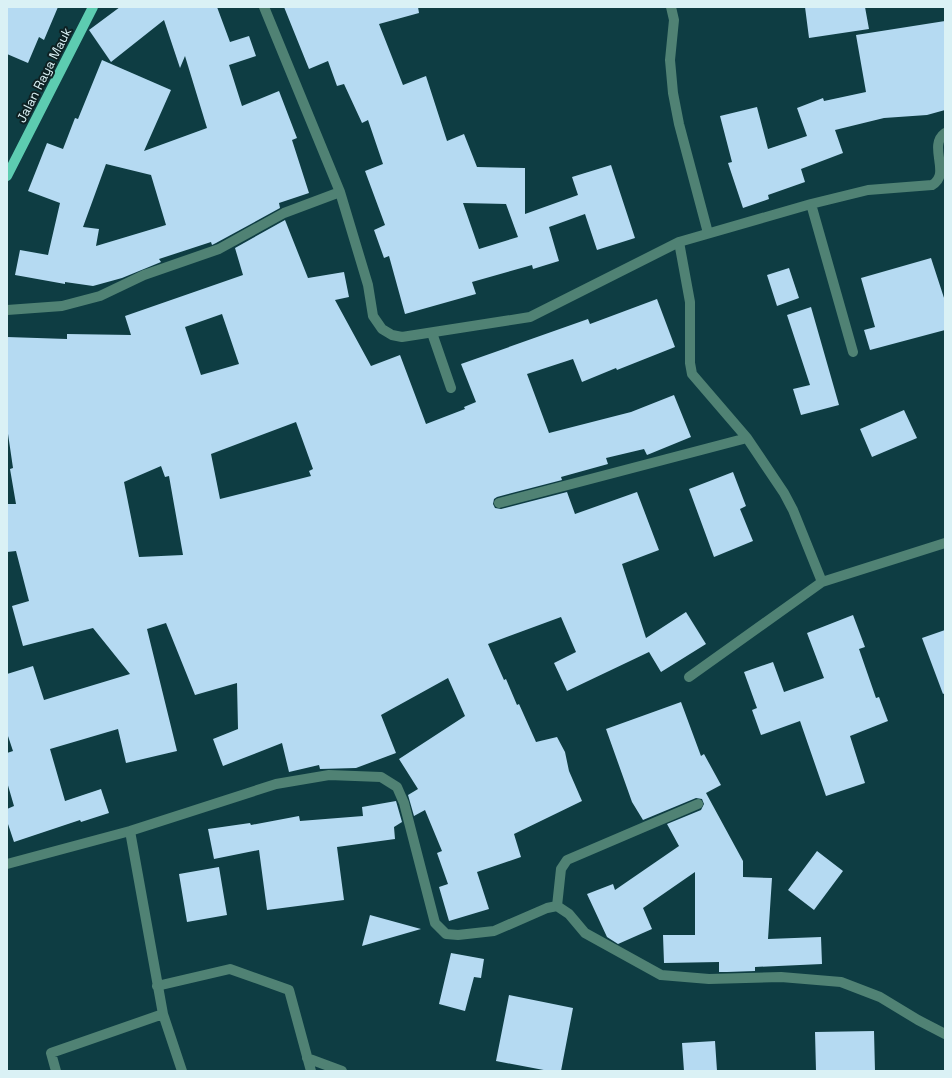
<svg xmlns="http://www.w3.org/2000/svg" width="952" height="1078" viewBox="0 0 952 1078" font-family="'Space Grotesk',sans-serif">
<style>
.building{fill:#b5daf2;fill-rule:evenodd}
.lines{fill:none;stroke-linecap:round;stroke-linejoin:round}
.minor{stroke:#508274;stroke-width:10}
.major{stroke:#5dccb1;stroke-width:10}
.labels{text-anchor:middle;dominant-baseline:central;stroke-width:4;stroke-linejoin:round;paint-order:stroke}
.street-label{font-size:13px;fill:#daf1f5;stroke:#0e2123}
</style>
<rect width="100%" height="100%" fill="#0e3d43"/>
<path class="building" d="M 7,7 L 58,7 L 44,40 L 39,37 L 28,63 L 7,54 Z
M 120,7 L 217,7 L 230,42 L 249,36 L 256,56 L 229,65 L 242,106 L 279,91 L 297,138 L 292,140 L 309,193 L 279,203 L 280,208 L 216,243 L 212,245 L 211,242 L 159,259 L 161,262 L 122,278 L 93,286 L 65,282 L 65,284 L 15,275 L 20,250 L 48,255 L 60,203 L 28,191 L 47,143 L 63,149 L 75,118 L 78,119 L 102,60 L 171,90 L 144,151 L 207,128 L 185,56 L 180,68 L 164,20 L 111,62 L 89,30 ZM 106,164 L 151,175 L 166,225 L 96,246 L 99,229 L 83,227 Z
M 284,7 L 418,7 L 419,13 L 379,24 L 403,85 L 426,76 L 447,141 L 464,134 L 477,167 L 525,168 L 525,214 L 578,195 L 572,177 L 611,165 L 635,238 L 597,250 L 585,214 L 549,227 L 559,261 L 533,269 L 532,265 L 472,282 L 476,294 L 405,314 L 389,256 L 384,258 L 374,230 L 385,225 L 365,171 L 383,164 L 368,120 L 362,123 L 344,84 L 337,86 L 328,61 L 309,69 ZM 463,203 L 506,204 L 518,237 L 479,249 Z
M 805,7 L 865,7 L 869,29 L 809,38 Z
M 945,21 L 945,110 L 927,115 L 884,118 L 835,130 L 843,153 L 801,169 L 805,182 L 768,195 L 769,199 L 743,208 L 728,163 L 732,162 L 720,116 L 757,107 L 768,149 L 807,136 L 797,108 L 823,98 L 824,101 L 866,92 L 856,35 Z
M 285,220 L 308,278 L 344,272 L 349,297 L 335,300 L 371,366 L 400,355 L 426,424 L 465,409 L 464,407 L 476,402 L 461,364 L 588,319 L 590,324 L 657,299 L 675,347 L 617,370 L 616,368 L 582,382 L 573,359 L 527,374 L 549,433 L 631,412 L 674,395 L 691,437 L 647,455 L 644,449 L 606,458 L 608,464 L 561,477 L 562,480 L 497,497 L 494,499 L 493,504 L 495,508 L 501,509 L 567,492 L 575,514 L 637,492 L 659,550 L 622,564 L 646,638 L 686,612 L 706,644 L 661,672 L 649,652 L 567,691 L 554,663 L 576,652 L 561,617 L 488,644 L 504,680 L 506,679 L 517,705 L 519,704 L 536,742 L 557,737 L 565,752 L 569,771 L 582,801 L 514,834 L 521,857 L 477,872 L 489,909 L 449,921 L 439,887 L 448,884 L 437,853 L 442,851 L 425,810 L 414,816 L 408,795 L 418,789 L 399,759 L 465,716 L 448,678 L 381,715 L 396,753 L 356,768 L 320,769 L 319,765 L 289,772 L 282,743 L 223,766 L 213,739 L 238,729 L 237,683 L 195,695 L 166,623 L 147,629 L 177,751 L 126,763 L 118,729 L 50,749 L 65,801 L 101,789 L 109,813 L 81,822 L 80,820 L 14,842 L 7,821 L 7,809 L 14,806 L 7,782 L 7,753 L 13,751 L 7,733 L 7,674 L 33,666 L 44,700 L 130,674 L 93,628 L 23,646 L 12,606 L 29,601 L 16,551 L 7,552 L 7,504 L 16,504 L 10,469 L 13,468 L 7,427 L 7,337 L 67,339 L 67,334 L 131,335 L 125,316 L 243,275 L 235,248 ZM 222,314 L 239,364 L 201,375 L 185,327 ZM 296,422 L 313,469 L 309,471 L 311,476 L 220,499 L 211,454 ZM 161,466 L 165,477 L 169,476 L 183,555 L 139,557 L 124,482 Z
M 931,258 L 945,301 L 945,330 L 870,350 L 864,330 L 875,327 L 861,278 Z
M 789,268 L 799,298 L 777,306 L 767,275 Z
M 811,307 L 839,405 L 801,415 L 793,389 L 810,385 L 787,315 Z
M 904,410 L 917,438 L 872,457 L 860,429 Z
M 733,472 L 746,506 L 740,509 L 753,541 L 714,557 L 689,489 Z
M 853,615 L 865,647 L 859,649 L 876,698 L 879,697 L 888,721 L 850,736 L 865,783 L 826,796 L 800,721 L 761,735 L 752,710 L 757,708 L 744,672 L 773,662 L 784,692 L 824,678 L 807,633 Z
M 945,630 L 945,693 L 943,694 L 922,638 Z
M 681,702 L 701,756 L 704,754 L 721,785 L 706,793 L 743,861 L 743,877 L 772,878 L 768,939 L 821,937 L 822,964 L 755,967 L 755,971 L 727,972 L 719,972 L 719,962 L 664,963 L 663,935 L 695,935 L 695,872 L 643,908 L 652,929 L 618,944 L 607,937 L 587,894 L 613,884 L 615,890 L 679,846 L 667,824 L 701,810 L 704,804 L 702,799 L 696,798 L 643,820 L 632,802 L 606,729 Z
M 396,801 L 402,822 L 394,827 L 395,839 L 337,847 L 344,900 L 267,910 L 259,850 L 214,859 L 208,829 L 250,823 L 251,825 L 299,816 L 300,821 L 363,816 L 362,807 Z
M 817,851 L 843,871 L 814,910 L 788,890 Z
M 219,867 L 227,915 L 187,922 L 179,874 Z
M 370,915 L 421,929 L 362,946 Z
M 451,953 L 484,959 L 481,978 L 474,977 L 465,1011 L 439,1004 Z
M 509,995 L 573,1008 L 561,1071 L 549,1071 L 496,1061 Z
M 874,1031 L 875,1071 L 816,1071 L 815,1032 Z
M 715,1041 L 717,1071 L 684,1071 L 682,1043 Z"/>
<g class="lines">
<path class="minor" d="M 264,7 L 340,192
M 671,7 L 674,20 L 670,60 L 673,93 L 679,124 L 708,233
M 811,204 L 853,352
M 679,242 L 690,302 L 690,363 L 692,374 L 747,438 L 784,493 L 793,510 L 822,582 L 945,543
M 7,310 L 62,306 L 100,296 L 144,275 L 219,249 L 284,213 L 340,192 L 368,285 L 373,316 L 382,329 L 392,335 L 402,337 L 530,317 L 679,242 L 811,204 L 868,190 L 932,185 C 952,174 927,146 945,133
M 432,333 L 451,388
M 499,503 L 747,438
M 689,677 L 822,582
M 130,831 L 163,1014 L 182,1071
M 7,864 L 130,831 L 276,784 L 329,775 L 381,777 L 397,787 L 404,803 L 435,923 L 446,934 L 458,935 L 494,931 L 547,908 L 557,906 L 569,914 L 585,933 L 661,975 L 709,979 L 781,977 L 841,982 L 880,997 L 918,1020 L 945,1034
M 557,906 L 561,869 L 567,860 L 698,804
M 157,986 L 230,969 L 289,990 L 311,1071
M 307,1058 L 342,1071
M 56,1071 L 51,1053 L 163,1014"/>
<path class="major" d="M 7,176 L 93,7"/>
</g>
<g class="labels">
<g class="street-label">
<text transform="translate(44 75) rotate(-63)">Jalan Raya Mauk</text>
</g>
</g>
<rect width="952" height="1078" fill="none" stroke="#daf1f5" stroke-width="16"/>
</svg>
